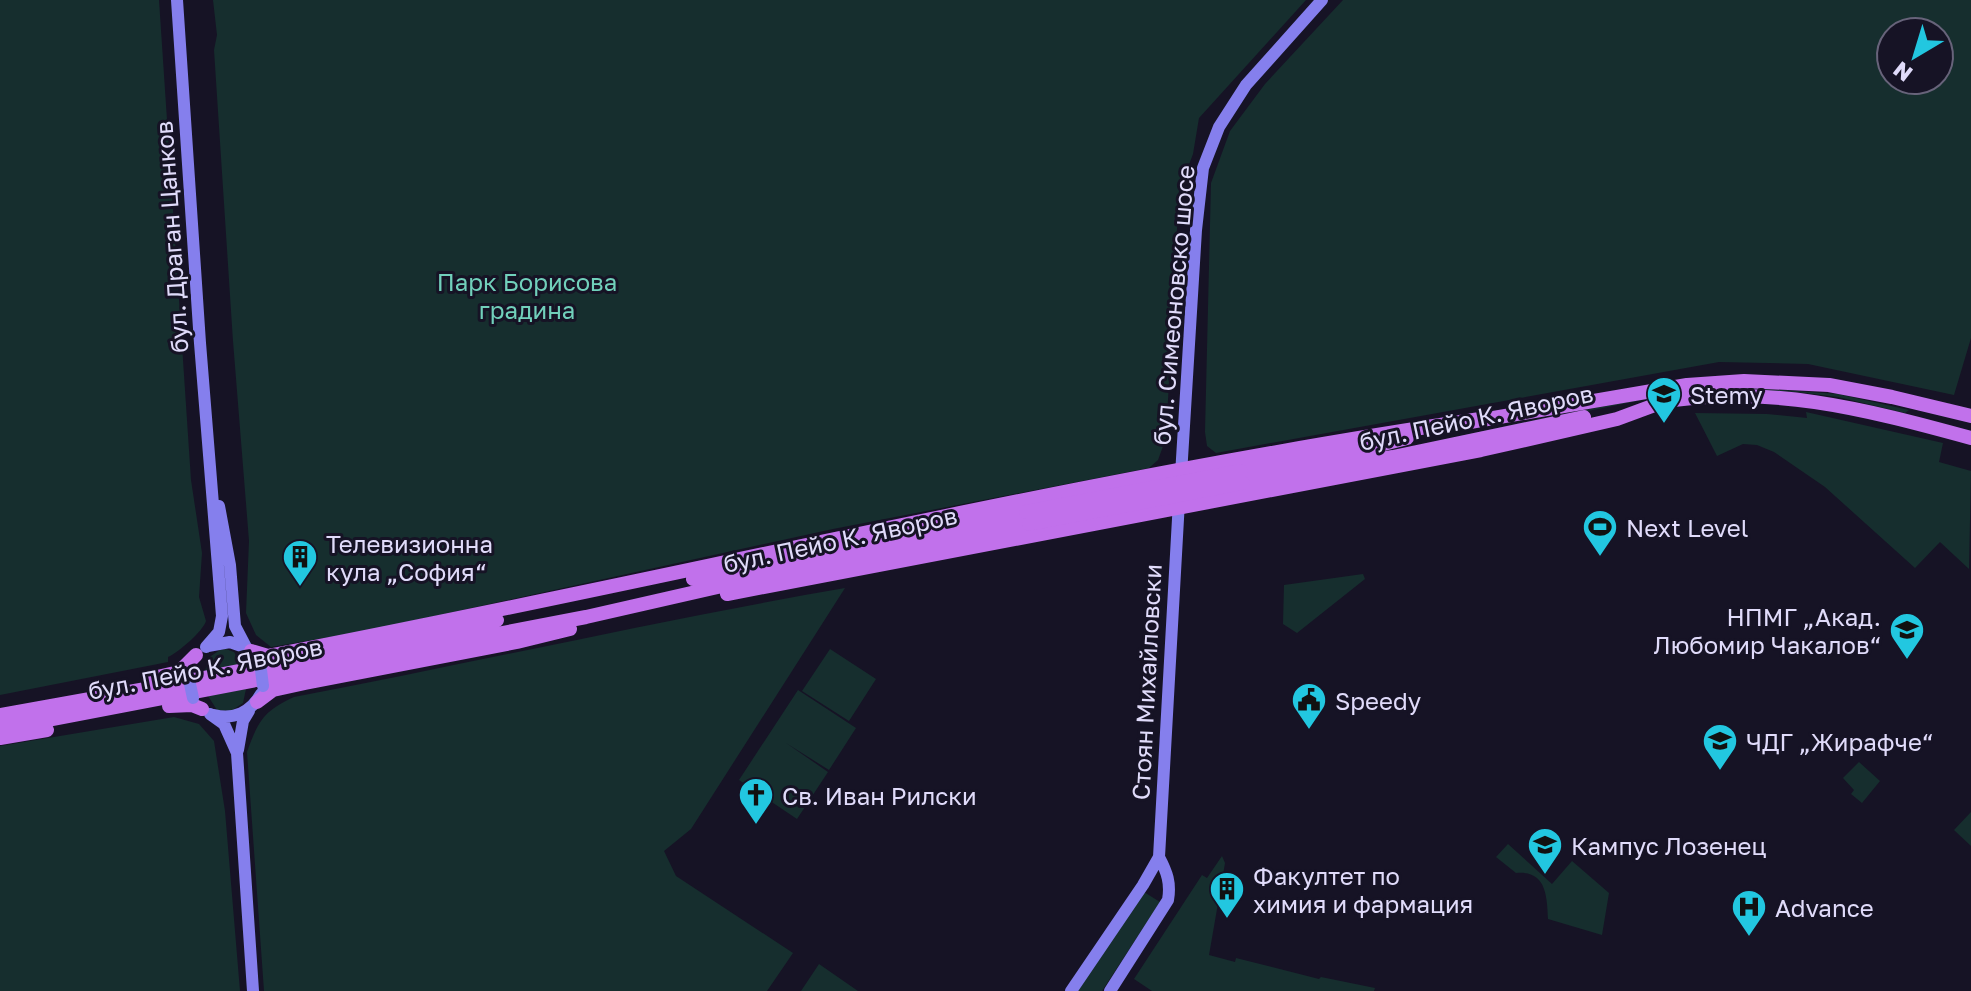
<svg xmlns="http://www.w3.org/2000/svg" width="1971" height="991" viewBox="0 0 1971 991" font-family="'Golos Text',sans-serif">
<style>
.green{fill:#162e2e;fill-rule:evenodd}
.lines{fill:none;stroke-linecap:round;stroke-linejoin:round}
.secondary{stroke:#857fed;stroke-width:12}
.primary{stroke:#c171eb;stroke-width:14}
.secondary-bridge{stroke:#857fed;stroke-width:12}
.primary-bridge{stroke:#c171eb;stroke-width:14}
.labels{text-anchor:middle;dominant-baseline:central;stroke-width:6;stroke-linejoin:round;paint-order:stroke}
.street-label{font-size:24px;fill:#e0dbfa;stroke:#161325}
.park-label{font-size:24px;fill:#71d0bb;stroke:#161325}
.poi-label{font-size:24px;fill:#e0dbfa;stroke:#161325;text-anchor:start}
</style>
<rect width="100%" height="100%" fill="#161325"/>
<path class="green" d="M 0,0 L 159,0 L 191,480 L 202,553 L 199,597 L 206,621 C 203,631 179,652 168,657 L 168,662 L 0,695 Z
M 213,0 L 1306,0 L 1199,118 L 1193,154 L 1179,191 L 1166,438 L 1158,460 L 1149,468 L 833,529 L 371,630 L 271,647 L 256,635 L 246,613 L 249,541 L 233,341 L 214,50 L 217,35 Z
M 1343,0 L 1971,0 L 1971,338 L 1954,395 L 1808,364 L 1719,362 L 1216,453 L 1207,446 L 1205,432 L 1211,183 L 1230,131 L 1265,84 ZM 1891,32 L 1939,32 L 1939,80 L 1891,80 Z
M 1752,388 L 1838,394 L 1909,410 L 1905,413 L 1838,397 L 1797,392 L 1774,391 L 1662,396 L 1415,446 C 1527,422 1638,394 1752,388 Z
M 1806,412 L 1943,443 L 1939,462 L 1971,471 L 1969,569 L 1940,542 L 1915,568 L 1825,487 L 1774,452 L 1757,445 L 1743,444 L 1717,456 L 1695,413 L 1767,414 L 1807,418 Z
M 1363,574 L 1365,579 L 1297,633 L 1283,624 L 1284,585 Z
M 845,588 L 691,829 L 664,851 L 676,876 L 793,953 L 767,991 L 264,991 L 247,752 C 258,722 263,711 294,697 C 478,662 660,620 845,588 Z
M 226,649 L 234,652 L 242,665 L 205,672 L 208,658 L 220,650 Z
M 830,649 L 876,679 L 849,721 L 802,691 Z
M 246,689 L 243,703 L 231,711 L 217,710 L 208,696 Z
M 798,690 L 856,728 L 829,770 L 786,743 L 828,772 L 797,819 L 739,780 Z
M 174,717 L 199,724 L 214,741 L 225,811 L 240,991 L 0,991 L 0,746 Z
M 1859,762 L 1880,781 L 1862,803 L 1851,794 L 1854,790 L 1843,778 Z
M 1971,812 L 1971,846 L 1954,830 Z
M 1508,844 L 1552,884 L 1572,861 L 1609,893 L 1602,935 L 1548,919 C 1547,895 1546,870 1516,873 L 1496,857 Z
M 1222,856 L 1225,863 L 1209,955 L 1235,962 L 1236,958 L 1319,979 L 1321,977 L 1375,988 L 1374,991 L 1152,991 L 1134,979 L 1202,875 L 1207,878 Z
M 1144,892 L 1160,902 L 1102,991 L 1077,991 Z
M 819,964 L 858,991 L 801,991 Z"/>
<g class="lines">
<path class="secondary" d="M 177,0 L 200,343 L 222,616 L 219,632 L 206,647
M 1181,475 L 1196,230 L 1203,168 L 1219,127 L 1246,85 L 1322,0
M 219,506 L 230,565 L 235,626 L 246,647
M 208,646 L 230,642 L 247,648
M 210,714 L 224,724 L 237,753 L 253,991
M 214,715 C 234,720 251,712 261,694
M 238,750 L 243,721 L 249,711
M 1071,991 L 1143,885 L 1159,857 L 1179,501
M 1110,991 L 1168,900 C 1171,883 1167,872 1159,857"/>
<path class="primary" d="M 1656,403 C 1766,383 1865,409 1971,438
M 1470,422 L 1687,385 L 1744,381 L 1829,385 L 1892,397 L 1971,416
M 1241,471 L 1352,452 L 1407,438
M 1243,483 L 1393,457 L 1584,417
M 693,579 L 1026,512
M 727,594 L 1481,450 L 1617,419 L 1663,402
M 251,651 L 268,656 C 672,579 1072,479 1480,419
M 153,678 L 179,672 L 196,655
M 257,702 L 273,690 L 305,683 L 517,642 L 570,629
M 169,706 L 192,705 L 202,709
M 0,715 L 179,683 L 497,620
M 0,729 L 586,617 L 744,581 L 1029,524
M 0,738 L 47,730"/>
<path class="secondary-bridge" d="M 260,662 L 263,686
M 188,675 L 193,698"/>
<path class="primary-bridge" d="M 1026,512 L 1241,471
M 1029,524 L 1243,483"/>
</g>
<defs>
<symbol id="school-pin" viewBox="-11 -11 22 30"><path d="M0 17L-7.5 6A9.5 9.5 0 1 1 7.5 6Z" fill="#22c7e0" stroke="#161325"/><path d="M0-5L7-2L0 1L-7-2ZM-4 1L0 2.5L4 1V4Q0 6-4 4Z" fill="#111"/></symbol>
<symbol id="stadium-pin" viewBox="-11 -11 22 30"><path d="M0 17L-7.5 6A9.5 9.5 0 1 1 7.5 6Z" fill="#22c7e0" stroke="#161325"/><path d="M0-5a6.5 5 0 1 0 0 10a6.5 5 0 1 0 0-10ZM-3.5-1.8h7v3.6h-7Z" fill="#111"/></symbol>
<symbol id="building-pin" viewBox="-11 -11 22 30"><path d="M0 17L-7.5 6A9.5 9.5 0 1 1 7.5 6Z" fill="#22c7e0" stroke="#161325"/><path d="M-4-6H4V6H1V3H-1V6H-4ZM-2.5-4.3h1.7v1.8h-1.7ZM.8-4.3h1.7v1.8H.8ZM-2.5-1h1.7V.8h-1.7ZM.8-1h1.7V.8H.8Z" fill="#111"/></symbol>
<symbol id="civic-pin" viewBox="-11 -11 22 30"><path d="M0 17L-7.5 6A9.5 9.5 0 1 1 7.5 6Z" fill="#22c7e0" stroke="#161325"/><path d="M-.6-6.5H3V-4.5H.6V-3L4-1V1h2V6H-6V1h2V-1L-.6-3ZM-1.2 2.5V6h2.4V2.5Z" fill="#111"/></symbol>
<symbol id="church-pin" viewBox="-11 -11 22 30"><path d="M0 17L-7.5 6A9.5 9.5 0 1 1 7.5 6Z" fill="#22c7e0" stroke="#161325"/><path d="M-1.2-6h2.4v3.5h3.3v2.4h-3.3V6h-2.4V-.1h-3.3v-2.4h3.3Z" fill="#111"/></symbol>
<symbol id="university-pin" viewBox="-11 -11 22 30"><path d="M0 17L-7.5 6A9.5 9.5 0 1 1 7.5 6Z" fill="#22c7e0" stroke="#161325"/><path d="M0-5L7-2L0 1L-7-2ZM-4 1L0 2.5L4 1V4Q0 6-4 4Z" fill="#111"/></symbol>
<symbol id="hospital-pin" viewBox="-11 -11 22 30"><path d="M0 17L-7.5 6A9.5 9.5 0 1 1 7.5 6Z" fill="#22c7e0" stroke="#161325"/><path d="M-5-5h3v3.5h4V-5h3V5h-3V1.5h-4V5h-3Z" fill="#111"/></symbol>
</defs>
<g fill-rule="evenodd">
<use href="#school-pin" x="1644" y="374" width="40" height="54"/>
<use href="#stadium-pin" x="1580" y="507" width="40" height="54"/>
<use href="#building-pin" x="280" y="537" width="40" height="54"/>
<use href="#school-pin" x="1887" y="610" width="40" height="54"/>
<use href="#civic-pin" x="1289" y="680" width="40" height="54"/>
<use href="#school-pin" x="1700" y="721" width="40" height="54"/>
<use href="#church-pin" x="736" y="775" width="40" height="54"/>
<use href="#university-pin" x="1525" y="825" width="40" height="54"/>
<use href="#building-pin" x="1207" y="869" width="40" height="54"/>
<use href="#hospital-pin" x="1729" y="887" width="40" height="54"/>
</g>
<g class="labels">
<g class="street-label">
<text transform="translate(171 237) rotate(-94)">бул. Драган Цанков</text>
<text transform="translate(1173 305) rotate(-85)">бул. Симеоновско шосе</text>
<text transform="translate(1476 417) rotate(-12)">бул. Пейо К. Яворов</text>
<text transform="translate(840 539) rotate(-12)">бул. Пейо К. Яворов</text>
<text transform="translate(205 668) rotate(-11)">бул. Пейо К. Яворов</text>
<text transform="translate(1146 682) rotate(-87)">Стоян Михайловски</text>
</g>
<g class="park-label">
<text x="527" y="281">Парк Борисова<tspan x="527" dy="28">градина</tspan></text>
</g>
<g class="poi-label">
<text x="1690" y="394">Stemy</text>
<text x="1626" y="527">Next Level</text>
<text x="326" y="543">Телевизионна<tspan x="326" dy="28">кула „София“</tspan></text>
<text x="1881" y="616" text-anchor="end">НПМГ „Акад.<tspan x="1881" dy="28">Любомир Чакалов“</tspan></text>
<text x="1335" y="700">Speedy</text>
<text x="1746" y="741">ЧДГ „Жирафче“</text>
<text x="782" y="795">Св. Иван Рилски</text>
<text x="1571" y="845">Кампус Лозенец</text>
<text x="1253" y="875">Факултет по<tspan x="1253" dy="28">химия и фармация</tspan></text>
<text x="1775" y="907">Advance</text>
</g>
</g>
<g transform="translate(1915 56) rotate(218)"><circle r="38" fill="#161325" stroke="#67637a" stroke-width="2"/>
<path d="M0-6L14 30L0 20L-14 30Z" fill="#22c7e0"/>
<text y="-12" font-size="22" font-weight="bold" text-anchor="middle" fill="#e0dbfa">N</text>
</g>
</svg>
